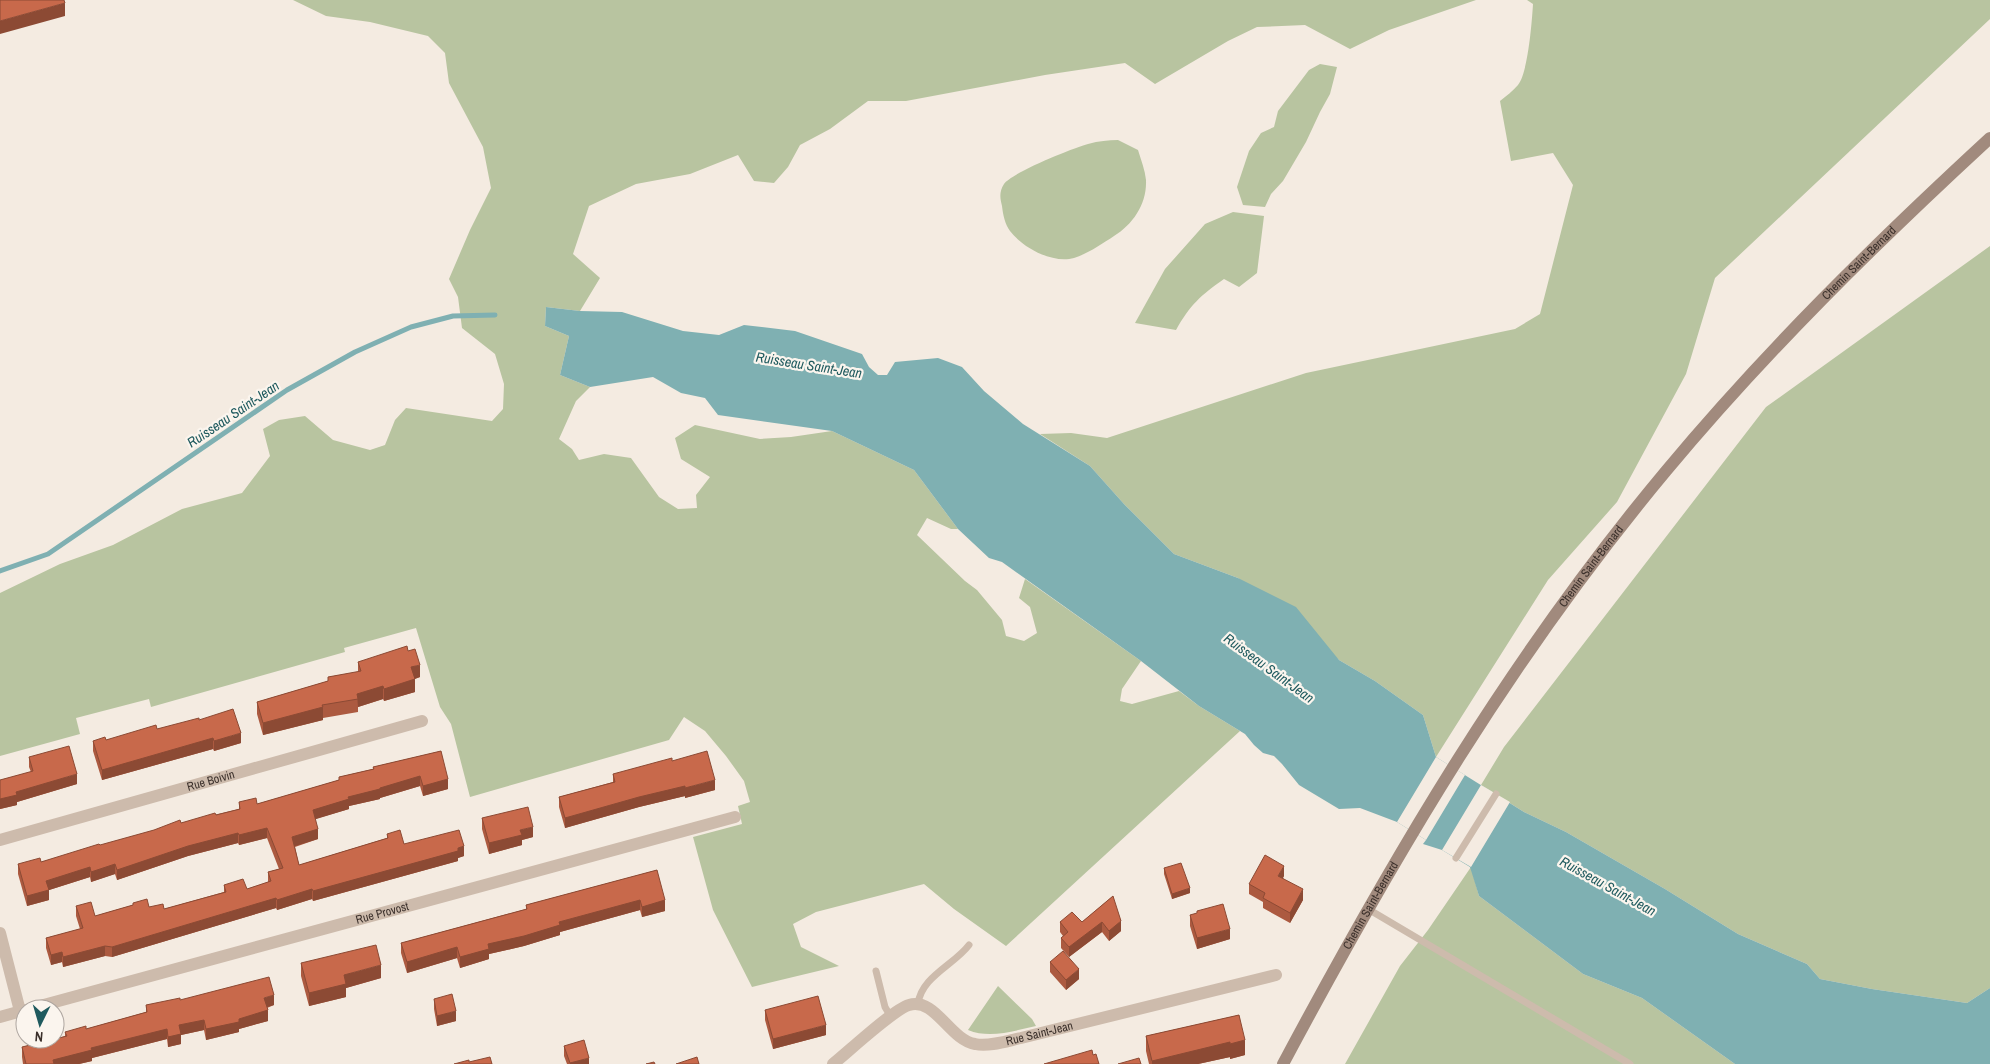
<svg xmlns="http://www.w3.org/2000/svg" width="1990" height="1064" viewBox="0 0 1990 1064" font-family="'Archivo Narrow',sans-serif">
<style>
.green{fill:#b8c4a0}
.water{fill:#7fb0b2}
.pier{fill:#f4ebe1}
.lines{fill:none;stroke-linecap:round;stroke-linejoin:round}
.stream{stroke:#7fb0b2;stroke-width:5}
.lane{stroke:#cdbbac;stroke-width:7}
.street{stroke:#cdbbac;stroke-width:12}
.secondary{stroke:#a18a7d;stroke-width:12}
.wall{fill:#ac5a40}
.shaded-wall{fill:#8c4a34}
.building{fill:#c8694b;stroke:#8c4a34}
.labels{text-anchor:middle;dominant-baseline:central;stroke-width:4.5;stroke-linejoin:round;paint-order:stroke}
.street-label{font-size:12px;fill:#3b302b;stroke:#fbf5ee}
.water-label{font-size:14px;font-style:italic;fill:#1f5a5e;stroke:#fbf5ee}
</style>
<rect width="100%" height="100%" fill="#f4ebe1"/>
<path class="green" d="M 293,0 L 1476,0 L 1389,30 L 1350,49 L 1305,25 L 1257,27 L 1228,41 L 1155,84 L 1125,63 L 1045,75 L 906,101 L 868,101 L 830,129 L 800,145 L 788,167 L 774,183 L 754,181 L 738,155 L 690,174 L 636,184 L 589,206 L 573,254 L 600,278 L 580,311 L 546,307 L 545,326 L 569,336 L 560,375 L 590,387 L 576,401 L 559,439 L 572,449 L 579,460 L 604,454 L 631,458 L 659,497 L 678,509 L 697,508 L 696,495 L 710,477 L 681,459 L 675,438 L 695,425 L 760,439 L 791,437 L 832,431 L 914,470 L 958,529 L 951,529 L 927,518 L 917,535 L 965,581 L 977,590 L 1002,620 L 1006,636 L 1024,641 L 1037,633 L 1030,607 L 1019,598 L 1025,579 L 1141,661 L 1122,689 L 1120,701 L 1132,704 L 1179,691 L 1199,706 L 1240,731 L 1006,946 L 954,909 L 924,884 L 816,912 L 793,924 L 801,947 L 839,966 L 752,987 L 713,910 L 693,837 L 742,824 L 738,806 L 750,802 L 744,781 L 726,756 L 705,731 L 684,717 L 669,740 L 470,797 L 451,724 L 440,707 L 416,628 L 344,648 L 345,652 L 151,707 L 149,699 L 76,718 L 80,734 L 0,756 L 0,593 L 60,564 L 113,545 L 182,509 L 242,493 L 270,456 L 263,429 L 279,420 L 305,416 L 333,440 L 370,450 L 385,445 L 395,420 L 406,408 L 492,421 L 503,409 L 504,384 L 495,354 L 462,328 L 458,297 L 449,279 L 470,230 L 491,188 L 483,147 L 449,83 L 445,53 L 428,36 L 370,22 L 326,16 Z
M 1527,0 L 1990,0 L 1990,19 L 1715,278 L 1686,374 L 1617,502 L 1548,580 L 1436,757 L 1423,715 L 1375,681 L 1339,660 L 1238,578 L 1174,554 L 1124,504 L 1090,466 L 1040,434 L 1071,433 L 1107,438 L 1306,373 L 1515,329 L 1540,314 L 1573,185 L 1553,153 L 1511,161 L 1500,101 C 1506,96 1513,91 1518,85 C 1528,73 1532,21 1533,4 Z
M 1320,64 L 1337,67 L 1330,94 L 1320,112 L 1306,142 L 1283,181 L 1271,194 L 1265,207 L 1243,205 L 1237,187 L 1249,151 L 1261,133 L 1274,127 L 1278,111 L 1309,70 Z
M 1118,140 L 1138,150 C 1141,160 1145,170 1146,180 C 1147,204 1133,224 1114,236 C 1102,244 1087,254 1074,258 C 1053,264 1023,248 1010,231 C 1005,224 1003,215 1002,206 C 1000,198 999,192 1004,184 C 1011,173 1073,148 1088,144 C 1099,141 1108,140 1118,140 Z
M 1233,212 L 1264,216 L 1257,273 L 1239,287 L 1224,279 C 1201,295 1190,305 1176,330 L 1135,323 L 1165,269 L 1205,224 Z
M 1990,246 L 1990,988 L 1967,1003 L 1872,989 L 1820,979 L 1807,964 L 1738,934 L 1665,889 L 1566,832 L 1524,812 L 1481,785 L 1504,747 L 1766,407 Z
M 1471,867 L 1479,896 L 1583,974 L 1642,998 L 1735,1064 L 1345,1064 L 1400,966 L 1428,930 Z
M 998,986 L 1032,1019 L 1036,1026 C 1013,1031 990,1039 968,1030 Z"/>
<path class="water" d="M 546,307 L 580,311 L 622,312 L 683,331 L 719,335 L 744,325 L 795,331 L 862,354 L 869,367 L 878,375 L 887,375 L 895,362 L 938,358 L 962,367 L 984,391 L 1023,424 L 1090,466 L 1124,504 L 1174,554 L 1238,578 L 1296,607 L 1339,660 L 1375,681 L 1423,715 L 1436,757 L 1524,812 L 1566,832 L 1665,889 L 1738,934 L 1807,964 L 1820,979 L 1872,989 L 1967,1003 L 1990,988 L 1990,1064 L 1735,1064 L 1642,998 L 1583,974 L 1479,896 L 1470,867 L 1442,850 L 1423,844 L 1426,840 L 1397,822 L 1360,808 L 1339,809 L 1299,785 L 1282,764 L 1274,756 L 1263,753 L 1254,745 L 1245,734 L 1199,706 L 1141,661 L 1002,562 L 989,558 L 958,529 L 914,470 L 832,431 L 718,415 L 705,398 L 681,393 L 653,377 L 590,387 L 560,375 L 569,336 L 545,326 Z"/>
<path class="pier" d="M 1436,757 L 1465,775 L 1426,840 L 1397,822 Z
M 1481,785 L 1510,802 L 1471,867 L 1442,850 Z"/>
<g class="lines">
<path class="stream" d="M 0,571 L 48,554 L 287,390 L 355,352 L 411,327 L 453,316 L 495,315"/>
<path class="lane" d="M 1456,858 L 1496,794
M 1368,909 L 1630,1064
M 876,971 L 885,1007 L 891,1017
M 918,1004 C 921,977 954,965 969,945"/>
<g class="street">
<path id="s1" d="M 0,840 L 422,721"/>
<path d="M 0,933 L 20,1011"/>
<path id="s2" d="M 29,1009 L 735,817"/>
<path d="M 0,1017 L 25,1010"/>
<path id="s3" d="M 833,1064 C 848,1052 894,1009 909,1005 C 935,997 950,1040 975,1044 C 989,1047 1007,1041 1021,1038 L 1276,975"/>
</g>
<path class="secondary" id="s4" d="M 1283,1064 C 1395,854 1513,654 1666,471 C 1765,352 1876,243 1990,138"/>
</g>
<path class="wall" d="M 408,651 L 420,677 L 415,679 L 415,692 L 384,701 L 383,699 L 358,707 L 358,712 L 323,718 L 323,720 L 263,735 L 257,714 L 257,702 L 328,681 L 328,677 L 358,672 L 358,662 Z
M 199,720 L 241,743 L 214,751 L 213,749 L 102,780 L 93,751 L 93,741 L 106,740 Z
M 441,751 L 448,789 L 423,796 L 420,786 L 380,798 L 380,799 L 349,806 L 349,809 L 315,819 L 318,839 L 295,847 L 299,865 L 387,838 L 387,834 L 404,844 L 464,856 L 458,858 L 458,861 L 313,901 L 312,899 L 277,910 L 276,908 L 112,957 L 105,956 L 63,967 L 62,962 L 51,965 L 46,948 L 46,938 L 80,929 L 76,916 L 76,906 L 95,916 L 133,905 L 133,903 L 149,907 L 164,909 L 224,892 L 224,885 L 247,889 L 268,882 L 268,872 L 279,869 L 267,838 L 239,845 L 238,843 L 188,856 L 117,880 L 115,874 L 91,882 L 90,877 L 49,890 L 49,900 L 27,906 L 18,874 L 18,864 L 41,862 L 181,823 L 239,809 L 239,802 L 257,804 L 339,780 L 339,777 L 373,769 L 373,767 Z
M 29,757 L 77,784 L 17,802 L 17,805 L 0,809 L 0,780 L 31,772 L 29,767 Z
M 613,774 L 715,790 L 685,798 L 685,796 L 639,807 L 565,828 L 559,807 L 559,797 L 613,782 Z
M 482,818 L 533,837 L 522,840 L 522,845 L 489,854 L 482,829 Z
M 1164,868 L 1190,893 L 1172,899 L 1164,874 Z
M 657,870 L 665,911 L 642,917 L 640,910 L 560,932 L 560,935 L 524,946 L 489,954 L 489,959 L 460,968 L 457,958 L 407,973 L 401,953 L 401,943 L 526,909 L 526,905 Z
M 1284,876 L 1283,878 L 1303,900 L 1290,923 L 1263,908 L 1263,902 L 1249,894 L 1249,884 Z
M 1113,896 L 1121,931 L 1109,941 L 1102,932 L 1069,957 L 1061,948 L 1061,938 L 1063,936 L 1060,932 L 1060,922 L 1082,922 Z
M 1197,911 L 1230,939 L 1197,949 L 1190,926 L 1190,915 L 1197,914 Z
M 1050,962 L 1079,979 L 1066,990 L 1050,972 Z
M 301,963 L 381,978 L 346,988 L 346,997 L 309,1006 L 301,976 Z
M 434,999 L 456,1021 L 437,1026 L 434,1009 Z
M 180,1000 L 274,1005 L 267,1008 L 268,1021 L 239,1029 L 239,1032 L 206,1040 L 204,1030 L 181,1035 L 181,1044 L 168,1047 L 167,1039 L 92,1058 L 92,1061 L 79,1064 L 23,1064 L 22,1057 L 22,1047 L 59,1038 L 65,1036 L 65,1032 L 86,1029 L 146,1012 L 146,1005 Z
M 765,1010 L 826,1035 L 773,1049 L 765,1020 Z
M 1239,1015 L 1245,1055 L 1230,1059 L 1230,1057 L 1198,1064 L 1149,1064 L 1146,1051 L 1146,1036 Z
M 564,1046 L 589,1064 L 567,1064 L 564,1056 Z"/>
<path class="shaded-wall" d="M 65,3 L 65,16 L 0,34 L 0,21 Z
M 420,665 L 420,677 L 411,680 L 411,667 Z
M 415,679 L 415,692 L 384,701 L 384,689 Z
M 383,686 L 383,699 L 358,707 L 357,694 Z
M 323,707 L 323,720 L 263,735 L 263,723 Z
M 241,733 L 241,743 L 214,751 L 214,741 Z
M 213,738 L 213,749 L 102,780 L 102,770 Z
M 77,774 L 77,784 L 17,802 L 17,805 L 0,809 L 0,799 L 16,792 Z
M 420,776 L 420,786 L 380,798 L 380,799 L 349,806 L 349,809 L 313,820 L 313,810 L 348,797 Z
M 448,779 L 448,789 L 423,796 L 423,786 Z
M 715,780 L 715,790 L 685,798 L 685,788 Z
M 685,786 L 685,796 L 639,807 L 565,828 L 565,818 L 639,797 Z
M 533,827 L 533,837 L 522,840 L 522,845 L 489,854 L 489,843 L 520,830 Z
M 267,828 L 267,838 L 239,845 L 239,835 Z
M 318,829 L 318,839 L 292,847 L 292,837 Z
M 238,833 L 238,843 L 188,856 L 117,880 L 117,870 L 188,846 Z
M 464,846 L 464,856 L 458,858 L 458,861 L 313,901 L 313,891 Z
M 115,864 L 115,874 L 91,882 L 91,872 Z
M 1284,866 L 1284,876 L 1278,886 L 1278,876 Z
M 90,867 L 90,877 L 46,891 L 46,881 Z
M 1190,888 L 1190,893 L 1172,899 L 1172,894 Z
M 312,889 L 312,899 L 277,910 L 277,900 Z
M 1303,889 L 1303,900 L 1290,923 L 1290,913 Z
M 49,890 L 49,900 L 27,906 L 27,896 Z
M 276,898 L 276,908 L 112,957 L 112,947 Z
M 640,900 L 640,910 L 560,932 L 560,935 L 524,946 L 489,954 L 489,959 L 460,968 L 460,957 L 488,944 L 559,922 Z
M 665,900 L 665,911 L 642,917 L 642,907 Z
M 1121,921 L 1121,931 L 1109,941 L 1109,931 Z
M 1102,922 L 1102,932 L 1069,957 L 1069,947 Z
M 1230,929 L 1230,939 L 1197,949 L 1197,938 Z
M 105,946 L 105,956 L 63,967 L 63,957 Z
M 457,947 L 457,958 L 407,973 L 407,962 Z
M 62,952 L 62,962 L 51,965 L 51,955 Z
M 381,965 L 381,978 L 346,988 L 346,997 L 309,1006 L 309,993 L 344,975 Z
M 1079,969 L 1079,979 L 1066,990 L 1066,980 Z
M 274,995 L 274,1005 L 264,1008 L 264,998 Z
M 268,1010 L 268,1021 L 239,1029 L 239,1032 L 206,1040 L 206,1029 Z
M 456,1011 L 456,1021 L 437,1026 L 437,1016 Z
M 204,1020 L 204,1030 L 181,1035 L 181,1044 L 168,1047 L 168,1037 L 179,1025 Z
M 826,1025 L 826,1035 L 773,1049 L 773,1039 Z
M 167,1029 L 167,1039 L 92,1058 L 92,1061 L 79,1064 L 53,1064 L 53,1060 L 91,1048 Z
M 1245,1040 L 1245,1055 L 1230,1059 L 1230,1044 Z
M 1230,1042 L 1230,1057 L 1198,1064 L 1152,1064 L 1152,1061 Z
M 589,1058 L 589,1064 L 570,1064 L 570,1063 Z"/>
<path class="building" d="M 0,0 L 64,0 L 65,3 L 0,21 Z
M 407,646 L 408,651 L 415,649 L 420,665 L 411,667 L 415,679 L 384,689 L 383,686 L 357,694 L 358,699 L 322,705 L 323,707 L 263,723 L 257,702 L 328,681 L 328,677 L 361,671 L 358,662 Z
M 233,709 L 241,733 L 214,741 L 213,738 L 102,770 L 93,741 L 105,737 L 106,740 L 156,725 L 157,729 L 199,718 L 199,720 Z
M 69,746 L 77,774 L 16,792 L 17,795 L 0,799 L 0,780 L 33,771 L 29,757 Z
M 441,751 L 448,779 L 423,786 L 420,776 L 380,788 L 380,789 L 348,797 L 349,799 L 313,810 L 318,829 L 292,837 L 299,865 L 388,838 L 387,834 L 400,830 L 404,844 L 459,830 L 464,846 L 458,848 L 458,851 L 313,891 L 312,889 L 277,900 L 276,898 L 112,947 L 105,946 L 63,957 L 62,952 L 51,955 L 46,938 L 83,928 L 76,906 L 91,902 L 95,916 L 133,905 L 133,903 L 147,899 L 149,907 L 163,904 L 164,909 L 226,892 L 224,885 L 243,879 L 247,889 L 271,881 L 268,872 L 283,868 L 267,828 L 239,835 L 238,833 L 188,846 L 117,870 L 115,864 L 91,872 L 90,867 L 46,881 L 49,890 L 27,896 L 18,864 L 40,858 L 41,862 L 99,844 L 100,845 L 154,830 L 180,820 L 181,823 L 215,813 L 216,815 L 240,809 L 239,802 L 256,798 L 257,804 L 339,780 L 339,777 L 374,769 L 373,767 Z
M 707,751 L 715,780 L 685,788 L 685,786 L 639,797 L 565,818 L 559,797 L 615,782 L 613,774 L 672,758 L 672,761 Z
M 528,807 L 533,827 L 520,830 L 522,835 L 489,843 L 482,818 Z
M 1265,855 L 1284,866 L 1278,876 L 1303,889 L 1290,913 L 1263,898 L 1265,893 L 1249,884 Z
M 1181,863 L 1190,888 L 1172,894 L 1164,868 Z
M 657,870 L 665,900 L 642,907 L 640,900 L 559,922 L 560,925 L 524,936 L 488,944 L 489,949 L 460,957 L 457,947 L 407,962 L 401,943 L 527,909 L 526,905 Z
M 1113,896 L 1121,921 L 1109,931 L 1102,922 L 1069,947 L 1061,938 L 1068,932 L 1060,922 L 1072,912 L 1082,922 Z
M 1223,904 L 1230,929 L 1197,938 L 1190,915 L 1197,913 L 1197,911 Z
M 376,945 L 381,965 L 344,975 L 346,984 L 309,993 L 301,963 Z
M 1063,951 L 1079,969 L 1066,980 L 1050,962 Z
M 269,977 L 274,995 L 264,998 L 268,1010 L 239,1019 L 239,1022 L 206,1029 L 204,1020 L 179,1025 L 181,1034 L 168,1037 L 167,1029 L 91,1048 L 92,1050 L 53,1060 L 54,1064 L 26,1064 L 22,1047 L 59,1038 L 67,1036 L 65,1032 L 86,1026 L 86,1029 L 147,1012 L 146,1005 L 180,998 L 180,1000 Z
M 452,994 L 456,1011 L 437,1016 L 434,999 Z
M 818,996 L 826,1025 L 773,1039 L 765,1010 Z
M 1239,1015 L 1245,1040 L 1230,1044 L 1230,1042 L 1152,1061 L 1146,1036 Z
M 584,1040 L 589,1058 L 570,1063 L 564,1046 Z
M 1092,1050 L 1093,1055 L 1096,1054 L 1099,1064 L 1044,1064 Z
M 490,1057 L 492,1064 L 454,1064 L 469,1060 L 469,1062 Z
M 697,1057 L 699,1064 L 676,1064 Z
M 1139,1058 L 1141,1064 L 1118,1064 Z
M 654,1062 L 655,1064 L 646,1064 Z"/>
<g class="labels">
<g class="street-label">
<text stroke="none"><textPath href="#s4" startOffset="991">Chemin Saint-Bernard</textPath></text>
<text stroke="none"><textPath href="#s4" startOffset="586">Chemin Saint-Bernard</textPath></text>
<text stroke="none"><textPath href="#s1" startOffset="219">Rue Boivin</textPath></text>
<text stroke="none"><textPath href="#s4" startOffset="181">Chemin Saint-Bernard</textPath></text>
<text stroke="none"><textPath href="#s2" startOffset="366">Rue Provost</textPath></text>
<text stroke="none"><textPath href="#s3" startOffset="242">Rue Saint-Jean</textPath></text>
</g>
<g class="water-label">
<text transform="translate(809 365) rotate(9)">Ruisseau Saint-Jean</text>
<text transform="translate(233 414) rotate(-34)">Ruisseau Saint-Jean</text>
<text transform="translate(1269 668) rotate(36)">Ruisseau Saint-Jean</text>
<text transform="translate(1608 886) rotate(29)">Ruisseau Saint-Jean</text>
</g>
</g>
<g transform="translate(40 1024) rotate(185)"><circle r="24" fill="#fbf5ee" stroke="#aea6a0"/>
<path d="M0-4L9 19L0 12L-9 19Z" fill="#1f5a5e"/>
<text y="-8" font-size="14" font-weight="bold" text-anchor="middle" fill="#3b302b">N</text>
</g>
</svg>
